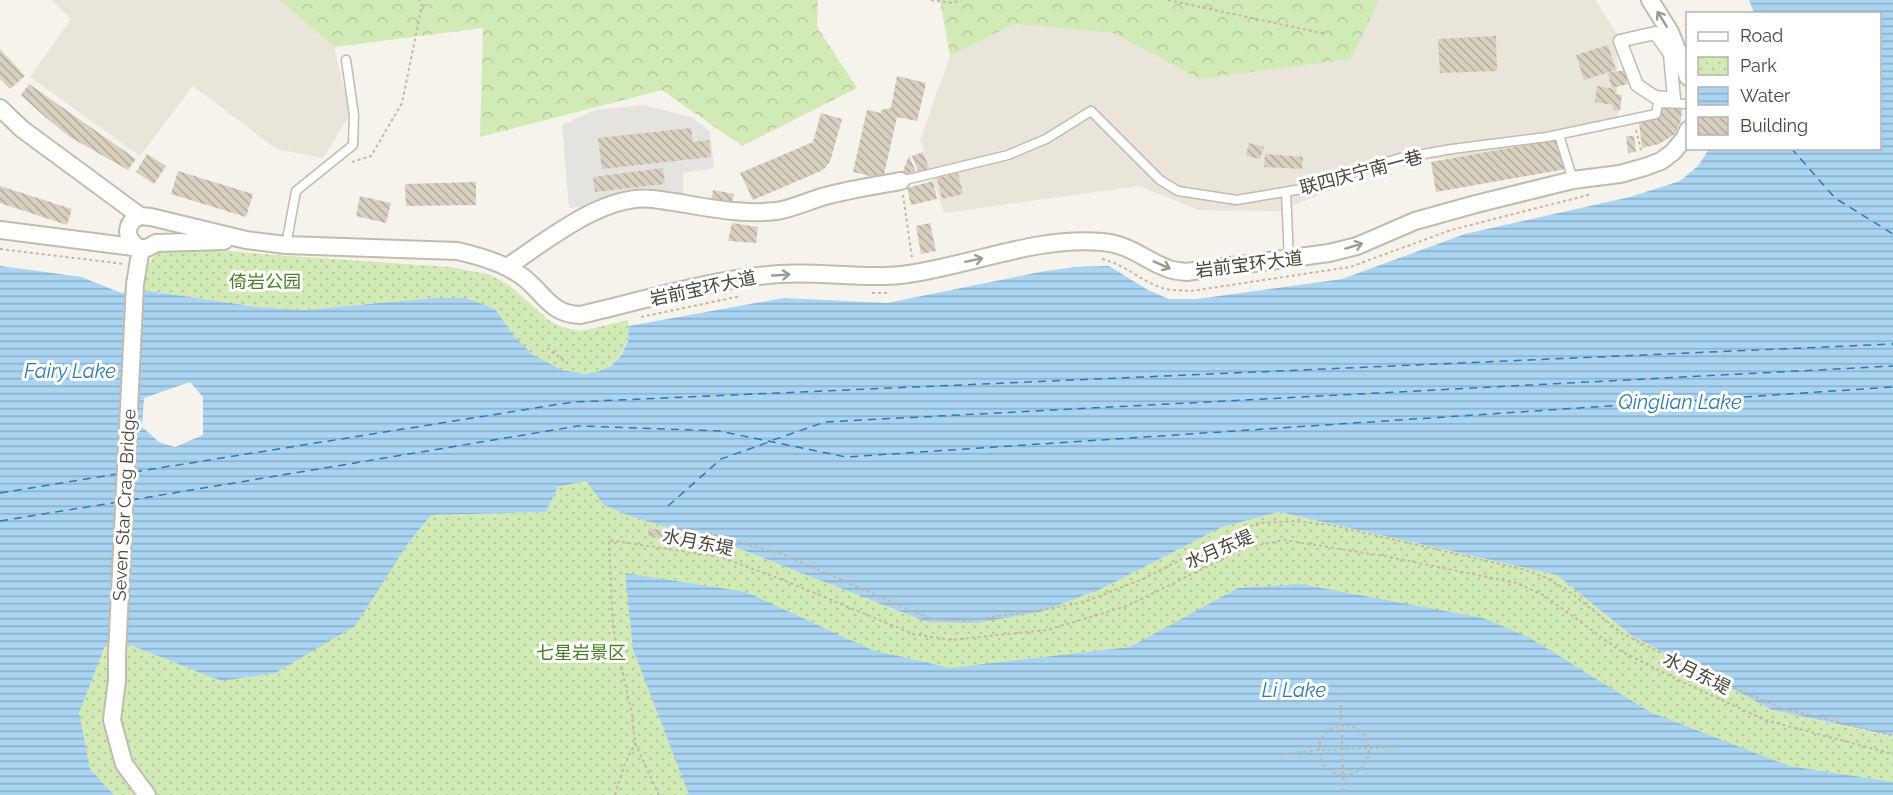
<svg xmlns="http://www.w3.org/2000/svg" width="1893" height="795" viewBox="0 0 1893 795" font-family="Raleway,'Noto Sans SC',sans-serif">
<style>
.residential{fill:#eae5da}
.forest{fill:url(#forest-crowns)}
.park{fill:url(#park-dots)}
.parking{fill:#e5e3e0}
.water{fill:url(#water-rules);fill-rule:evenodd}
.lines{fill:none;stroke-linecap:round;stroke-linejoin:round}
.ferry{stroke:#2e7ab2;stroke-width:1.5;stroke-dasharray:8 6;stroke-linecap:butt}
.building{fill:url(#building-back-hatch)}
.service-casing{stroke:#c2bbae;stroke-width:11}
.pedestrian-casing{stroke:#c2bbae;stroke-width:15}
.minor-casing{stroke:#c2bbae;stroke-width:20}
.path{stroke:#c4b79f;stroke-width:2;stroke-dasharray:3 3;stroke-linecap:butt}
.service{stroke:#fff;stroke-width:8}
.pedestrian{stroke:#fff;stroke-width:12}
.minor{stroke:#fff;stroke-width:16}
.oneway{stroke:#9c9892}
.labels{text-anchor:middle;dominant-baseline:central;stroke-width:6;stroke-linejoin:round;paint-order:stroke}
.street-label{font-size:18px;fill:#4b4439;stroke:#fff}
.park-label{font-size:18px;fill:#4a7f2a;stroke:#fff}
.water-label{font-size:20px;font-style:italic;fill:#2e7ab2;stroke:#fff}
</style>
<defs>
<pattern id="forest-crowns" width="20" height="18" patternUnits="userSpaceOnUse" patternTransform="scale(1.5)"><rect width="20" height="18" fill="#d2eab5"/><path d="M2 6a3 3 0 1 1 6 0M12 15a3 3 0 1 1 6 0" fill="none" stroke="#b6ca9c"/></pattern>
<pattern id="park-dots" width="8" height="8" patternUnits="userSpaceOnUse" patternTransform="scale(1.5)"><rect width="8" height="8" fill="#d2eab5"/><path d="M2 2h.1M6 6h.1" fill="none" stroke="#b6ca9c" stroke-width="1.8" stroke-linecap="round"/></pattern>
<pattern id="water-rules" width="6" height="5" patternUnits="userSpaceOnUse" patternTransform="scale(1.5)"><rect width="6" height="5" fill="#a9d4f2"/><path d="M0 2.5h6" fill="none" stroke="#8caec5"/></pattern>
<pattern id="building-back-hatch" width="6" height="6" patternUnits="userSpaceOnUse" patternTransform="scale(1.5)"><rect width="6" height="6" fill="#d8cfc1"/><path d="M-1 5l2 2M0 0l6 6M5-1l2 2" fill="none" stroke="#b1aa9e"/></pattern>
</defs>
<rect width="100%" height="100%" fill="#f6f3ec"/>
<path class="residential" d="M 51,0 L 279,0 L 334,47 L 350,114 L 323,158 L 276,149 L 193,86 L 140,156 L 30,77 L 71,19 Z
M 1379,0 L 1595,0 L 1617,34 L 1618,125 L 1484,155 L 1399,162 L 1280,211 L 1198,210 L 1139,186 L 944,213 L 920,140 L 950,56 L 1014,24 L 1113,33 L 1199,79 L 1350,59 Z"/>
<path class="forest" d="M 279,0 L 818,0 L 817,27 L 857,88 L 742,146 L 662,90 L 480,137 L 483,28 L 334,47 Z
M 940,0 L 1379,0 L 1351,59 L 1199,79 L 1113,33 L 1014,24 L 950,56 Z"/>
<path class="park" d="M 182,246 L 260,254 L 450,267 L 491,275 L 510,286 L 550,321 L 562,327 L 581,331 L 628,320 C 631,335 627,347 617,359 C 589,392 535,363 513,336 C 506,328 501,318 495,309 L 432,298 L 305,310 L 257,307 L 142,290 L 128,644 L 221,681 L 407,545 L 431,515 L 546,512 L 558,487 L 586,481 L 630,516 L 740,549 L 927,622 L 1103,588 L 1222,527 L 1279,512 L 1557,575 L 1631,635 L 1772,710 L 1893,737 L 1893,795 L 0,795 L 0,266 L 81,277 L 121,293 L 142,289 C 149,260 149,251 182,246 Z"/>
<path class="parking" d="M 643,105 L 691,117 L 710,131 L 714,168 L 683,173 L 683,196 L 569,208 L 562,125 L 595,110 Z"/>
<path class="water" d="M 1749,0 L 1893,0 L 1893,736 L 1772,710 L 1631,635 L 1557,575 L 1279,512 L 1222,527 L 1103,588 L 1040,612 L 977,623 L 927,622 L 740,549 L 630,516 L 604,505 L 586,481 L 558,487 L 546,512 L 431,515 L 407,545 L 355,626 L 275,673 L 221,681 L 128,644 L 106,643 L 79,713 L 90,769 L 114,795 L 0,795 L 0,266 L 81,277 L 121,293 L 142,290 L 257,307 L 305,310 L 432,298 L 465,298 L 495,309 L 514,336 L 533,355 L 562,370 L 585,374 L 600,371 L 612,365 L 622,354 L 628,341 L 629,326 L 784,298 L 887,303 L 1040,272 L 1074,267 L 1109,266 L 1148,290 L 1169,299 L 1197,299 L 1342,279 L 1465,234 L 1630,197 L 1680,181 L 1698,166 L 1709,149 L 1880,148 L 1880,14 L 1754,13 ZM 190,382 L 203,397 L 203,435 L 175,447 L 159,442 L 142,427 L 144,398 Z
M 625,573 L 746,592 L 872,650 L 950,668 L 1130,647 L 1238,588 L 1300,584 L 1483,618 L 1530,638 L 1650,712 L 1789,766 L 1893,782 L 1893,795 L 689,795 L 633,649 Z"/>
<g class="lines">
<path class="ferry" d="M 1791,148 L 1835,198 L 1893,234
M 773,440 L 825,422 L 1893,366
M 134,472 L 573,402 L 1893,344
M 0,493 L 117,474
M 131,500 L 578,426 L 719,431 L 846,457 L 1893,387
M 668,506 L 721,459 L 769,442
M 0,521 L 118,502"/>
</g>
<path class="building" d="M 1496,36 L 1497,71 L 1440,73 L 1438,39 Z
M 1608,45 L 1616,70 L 1584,80 L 1576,55 Z
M 0,49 L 25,76 L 10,89 L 0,79 Z
M 1625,70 L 1628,84 L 1612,88 L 1608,73 Z
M 897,76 L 926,83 L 917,121 L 897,117 L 883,179 L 853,172 L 867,110 L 881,113 L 881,110 L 891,108 Z
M 29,84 L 136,159 L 128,170 L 70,137 L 45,117 L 21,95 Z
M 1597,86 L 1616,89 L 1615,94 L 1622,95 L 1620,111 L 1613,110 L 1613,105 L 1595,102 Z
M 1659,105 L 1682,108 L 1681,120 L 1675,134 L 1659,144 L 1642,148 L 1639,122 L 1657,116 Z
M 821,113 L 842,119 L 830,162 L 823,170 L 753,200 L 740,173 L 813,142 Z
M 691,128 L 693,142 L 709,140 L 711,157 L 602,169 L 598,138 Z
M 1626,136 L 1634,136 L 1636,152 L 1628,153 Z
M 1560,139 L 1566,169 L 1436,192 L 1431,162 Z
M 1249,143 L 1264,147 L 1260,159 L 1246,156 Z
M 923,152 L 930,170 L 919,174 L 912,156 Z
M 147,154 L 166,166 L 154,184 L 136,172 Z
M 1265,154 L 1303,157 L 1302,169 L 1264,167 Z
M 909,156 L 916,172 L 902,174 Z
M 663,168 L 665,184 L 595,192 L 593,177 Z
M 178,171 L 253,194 L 246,217 L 171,194 Z
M 958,173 L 963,194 L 942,199 L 937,178 Z
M 933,181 L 937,199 L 911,205 L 907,188 Z
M 476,182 L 476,205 L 406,206 L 405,184 Z
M 0,186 L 72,209 L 67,225 L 0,203 Z
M 713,190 L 734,194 L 731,206 L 711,202 Z
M 360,196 L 391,203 L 386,223 L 356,216 Z
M 732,223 L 758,227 L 756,243 L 728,241 Z
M 930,223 L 936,251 L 921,254 L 916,226 Z
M 649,528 L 680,534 L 678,543 L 648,536 Z"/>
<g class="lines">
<defs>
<path id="service" d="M 1559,135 L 1573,180
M 901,181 L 1008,155 L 1046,139 L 1091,111 L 1160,180 L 1178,191 L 1237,200 L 1325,185 L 1363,169 L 1400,158 L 1452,149 L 1547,137 L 1656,114 L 1658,103 L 1688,104
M 1286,192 L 1289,259
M 286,245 L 296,191 L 353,145 L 354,115 L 346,60"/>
<path id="pedestrian" d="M 1655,33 L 1670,54 L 1674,99 L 1655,97 L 1637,85 L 1620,41 Z"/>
<path id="minor" d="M 1650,0 L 1670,32 L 1688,77
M 0,108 L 22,129 L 140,216 L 151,217 L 246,240 L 286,245 L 457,251 C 480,256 504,263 523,277 C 544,293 550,314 580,315 C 645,300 712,279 779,274 C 820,271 861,279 901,275 C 968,267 1034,236 1102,242 C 1130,244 1144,260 1169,269 C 1174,271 1181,271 1186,272 L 1329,253 L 1357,246 L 1415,221 L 1476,204 L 1573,180 L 1620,174 L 1645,167 L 1661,161 L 1673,152 L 1684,139 L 1688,130
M 0,230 L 141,248 L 147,248 L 156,243 L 224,241
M 136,246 C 124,236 126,222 140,216
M 141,248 L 135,284 L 117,654 L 117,680 L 112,720 L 124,764 L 147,795
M 507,267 C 546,241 604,193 653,199 C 695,204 734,216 776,211 C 793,209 812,199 829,195 C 852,189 877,185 901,181"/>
</defs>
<use href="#service" class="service-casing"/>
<use href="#pedestrian" class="pedestrian-casing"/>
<use href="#minor" class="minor-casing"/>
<path class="path" d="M 931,0 L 952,3 L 961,0
M 1168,0 L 1326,34
M 1636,130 L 1641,151
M 352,162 L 371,156 L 402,103 L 422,5 L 419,0
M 903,195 L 912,258
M 0,249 L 124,264
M 1102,259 C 1124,264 1141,281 1162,288 C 1171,291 1182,290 1191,291 L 1350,267 L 1451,230 L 1592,194
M 872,293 L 887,293
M 641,317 L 741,296
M 547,348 L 567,363
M 709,533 L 782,554 L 931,619 L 966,621 L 1047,609 L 1084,602 L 1143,579 L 1221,539 L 1258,523 L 1296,521 L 1330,525 L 1522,569 L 1544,577 L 1566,589 L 1623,634 L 1714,679 L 1781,708 L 1893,736
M 1340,693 L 1344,795
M1319 750a25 25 0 1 1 50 0a25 25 0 1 1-50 0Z
M 1286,754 L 1318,750 L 1398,747
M 615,795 L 624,766 L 635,743
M 659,795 L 635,743 L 632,715 L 613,628 L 609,540 L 721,557 L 788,582 L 913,634 L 951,640 L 1047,630 L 1127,606 L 1245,548 L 1284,540 L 1384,556 L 1517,583 L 1545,596 L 1619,650 L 1674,678 L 1765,720 L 1893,754"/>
<use href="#service" class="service"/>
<use href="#pedestrian" class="pedestrian"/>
<use href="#minor" class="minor"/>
</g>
<defs><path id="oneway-shaft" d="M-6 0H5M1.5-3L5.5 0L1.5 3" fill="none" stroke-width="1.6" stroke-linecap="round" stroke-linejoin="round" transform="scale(1.5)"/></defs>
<g class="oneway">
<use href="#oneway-shaft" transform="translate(1662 19) rotate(-122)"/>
<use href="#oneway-shaft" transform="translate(1354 246) rotate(-17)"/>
<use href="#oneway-shaft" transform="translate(974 260) rotate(-12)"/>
<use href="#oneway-shaft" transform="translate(1162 265) rotate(24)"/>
<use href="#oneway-shaft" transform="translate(781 275) rotate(-3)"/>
</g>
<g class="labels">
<g class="street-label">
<text transform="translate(1361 172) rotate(-15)">联四庆宁南一巷</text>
<text transform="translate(1249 264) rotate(-7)">岩前宝环大道</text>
<text transform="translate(703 288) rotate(-12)">岩前宝环大道</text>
<text transform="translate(124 505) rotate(-87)">Seven Star Crag Bridge</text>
<text transform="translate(698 542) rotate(11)">水月东堤</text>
<text transform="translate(1219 549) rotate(-23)">水月东堤</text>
<text transform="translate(1697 673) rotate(26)">水月东堤</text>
</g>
<g class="park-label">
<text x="265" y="281">倚岩公园</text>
<text x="581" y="652">七星岩景区</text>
</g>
<g class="water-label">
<text x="70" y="371">Fairy Lake</text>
<text x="1680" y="402">Qinglian Lake</text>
<text x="1294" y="690">Li Lake</text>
</g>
</g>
<rect x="1686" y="12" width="195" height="138" fill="#ffffff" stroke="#b7b4b0" stroke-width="1.5"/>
<rect x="1698" y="32" width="30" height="9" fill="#ffffff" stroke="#b7b4b0" stroke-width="1.5"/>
<text x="1740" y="42" font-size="18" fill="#4b4439">Road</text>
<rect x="1698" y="57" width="30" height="18" fill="url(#park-dots)" stroke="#b7b4b0" stroke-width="1.5"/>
<text x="1740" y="72" font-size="18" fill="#4b4439">Park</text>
<rect x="1698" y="87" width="30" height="18" fill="url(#water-rules)" stroke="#b7b4b0" stroke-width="1.5"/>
<text x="1740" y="102" font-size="18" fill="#4b4439">Water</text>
<rect x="1698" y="117" width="30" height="18" fill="url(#building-back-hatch)" stroke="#b7b4b0" stroke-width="1.5"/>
<text x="1740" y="132" font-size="18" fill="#4b4439">Building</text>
</svg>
